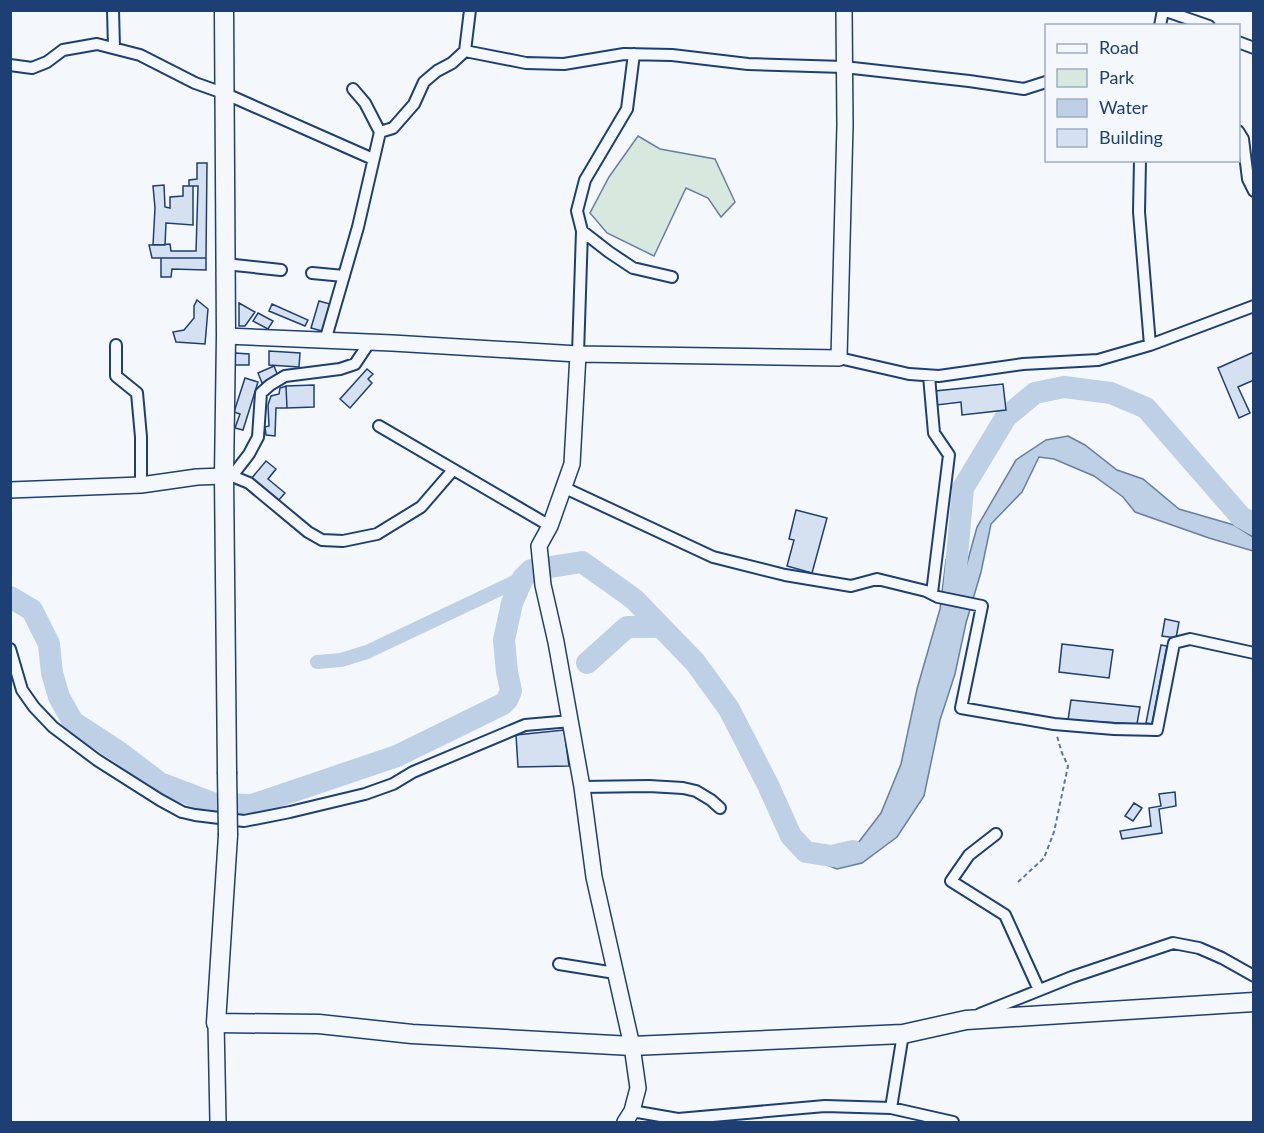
<svg xmlns="http://www.w3.org/2000/svg" width="1264" height="1133" viewBox="0 0 1264 1133" font-family="Lato,sans-serif">
<style>
.green{fill:#d7e8df;stroke:#687fa3;stroke-width:1.5}
.water{fill:#bed0e5;stroke:#687fa3;stroke-width:1.5}
.lines{fill:none;stroke-linecap:round;stroke-linejoin:round}
.canal{stroke:#bed0e5;stroke-width:14}
.river{stroke:#bed0e5;stroke-width:22}
.building{fill:#d5e0f0;stroke:#1d3f73;stroke-width:1.5}
.street-casing{stroke:#1d3f73;stroke-width:14}
.secondary-casing{stroke:#1d3f73;stroke-width:18}
.primary-casing{stroke:#1d3f73;stroke-width:21}
.path{stroke:#5e769c;stroke-width:2;stroke-dasharray:4.5 3;stroke-linecap:butt}
.street{stroke:#f4f7fb;stroke-width:10}
.secondary{stroke:#f4f7fb;stroke-width:15}
.primary{stroke:#f4f7fb;stroke-width:18}
.primary-bridge-casing{stroke:#1d3f73;stroke-width:21;stroke-linecap:butt}
.primary-bridge{stroke:#f4f7fb;stroke-width:18}
</style>
<rect width="100%" height="100%" fill="#f4f7fb"/>
<path class="green" d="M 638,136 L 660,149 L 715,159 L 735,202 L 721,217 L 708,198 L 686,188 L 654,256 L 607,233 L 590,213 L 609,177 Z"/>
<path class="water" d="M 1068,436 L 1085,445 L 1117,470 L 1143,479 L 1179,509 L 1234,525 L 1253,537 L 1253,551 L 1209,538 L 1135,512 L 1123,497 L 1094,476 L 1054,459 L 1039,457 L 1022,492 L 991,524 L 981,572 L 966,623 L 955,674 L 940,720 L 924,796 L 897,837 L 862,863 L 837,869 L 819,862 L 829,848 L 858,843 L 881,813 L 901,764 L 917,689 L 940,609 L 946,560 L 966,567 L 977,527 L 1016,460 L 1046,440 Z"/>
<g class="lines">
<path class="canal" d="M 317,662 L 341,660 L 367,652 L 523,578"/>
<path class="river" d="M 954,592 L 963,488 L 1006,417 L 1035,393 L 1064,387 L 1111,393 L 1146,408 L 1241,517 L 1254,524
M 10,597 L 32,610 L 49,644 L 52,673 L 59,697 L 73,722 L 119,752 L 160,783 L 215,804 L 252,805 L 397,756 L 503,704 L 507,700 L 511,691 L 507,672 L 504,640 L 512,603 L 523,578 L 531,570 L 582,562 L 634,599 L 661,627
M 587,663 L 627,627 L 661,627 L 695,662 L 729,709 L 768,785 L 791,836 L 806,852 L 832,856 L 853,851"/>
</g>
<path class="building" d="M 197,163 L 207,163 L 206,258 L 152,258 L 149,245 L 170,244 L 171,251 L 196,251 L 198,186 L 189,186 L 189,180 L 197,179 Z
M 164,185 L 165,207 L 170,208 L 170,197 L 183,196 L 183,186 L 193,186 L 193,225 L 166,223 L 165,245 L 153,245 L 155,208 L 153,186 Z
M 161,258 L 206,258 L 206,270 L 172,269 L 171,277 L 161,277 Z
M 197,300 L 208,309 L 205,344 L 176,342 L 173,332 L 184,330 L 194,318 L 194,306 Z
M 319,301 L 330,304 L 322,331 L 311,328 Z
M 239,303 L 255,312 L 245,326 L 239,326 Z
M 272,304 L 308,320 L 305,326 L 269,311 Z
M 258,313 L 273,321 L 268,329 L 253,321 Z
M 269,351 L 300,353 L 299,367 L 269,365 Z
M 1254,352 L 1254,380 L 1238,387 L 1250,413 L 1239,418 L 1218,368 Z
M 235,353 L 249,354 L 249,365 L 235,365 Z
M 274,366 L 278,376 L 262,383 L 258,373 Z
M 367,369 L 373,374 L 368,379 L 372,383 L 350,408 L 340,399 Z
M 245,378 L 258,382 L 243,430 L 235,428 L 240,414 L 234,412 Z
M 1003,384 L 1006,410 L 962,415 L 961,402 L 937,405 L 935,391 Z
M 314,385 L 314,407 L 287,408 L 286,386 Z
M 286,386 L 287,408 L 276,408 L 275,436 L 266,435 L 265,427 L 269,426 L 268,405 L 271,396 L 279,394 L 280,388 Z
M 266,461 L 276,469 L 268,479 L 285,493 L 278,501 L 251,479 Z
M 796,510 L 827,518 L 812,573 L 787,566 L 794,540 L 789,539 Z
M 1165,619 L 1179,622 L 1176,638 L 1162,636 Z
M 1062,644 L 1113,650 L 1109,678 L 1059,672 Z
M 1161,645 L 1167,646 L 1152,724 L 1146,723 Z
M 1071,700 L 1140,707 L 1137,724 L 1068,720 Z
M 564,730 L 569,766 L 518,767 L 516,735 Z
M 1175,792 L 1176,806 L 1159,809 L 1162,833 L 1122,839 L 1120,831 L 1151,826 L 1149,808 L 1161,806 L 1159,794 Z
M 1134,803 L 1142,808 L 1133,821 L 1125,816 Z"/>
<g class="lines">
<defs>
<path id="street" d="M 113,10 L 114,48
M 470,10 L 465,51 L 526,63 L 564,64 L 624,54 L 672,55 L 748,64 L 844,67 L 969,81 L 1024,89 L 1046,82
M 1163,10 L 1209,26
M 1160,26 L 1163,10
M 1238,42 L 1254,48
M 634,54 L 627,109 L 585,180 L 577,211 L 582,231 L 609,252 L 633,268 L 672,277
M 10,65 L 32,68 L 47,62 L 63,50 L 97,44 L 140,55 L 195,83 L 226,94 L 373,159
M 353,89 L 365,103 L 380,132 L 393,128 L 414,104 L 424,82 L 437,71 L 452,63 L 465,51
M 1238,131 L 1243,139 L 1248,179 L 1254,191
M 1140,160 L 1139,212 L 1150,345
M 225,264 L 281,270
M 312,273 L 344,276
M 325,341 L 358,227 L 380,132
M 116,345 L 116,376 L 137,393 L 141,437 L 141,485
M 578,354 L 582,231
M 839,358 L 909,374 L 939,376 L 1023,364 L 1098,360 L 1150,345 L 1254,306
M 929,376 L 934,433 L 949,455 L 932,593
M 379,426 L 550,526
M 224,476 L 232,476 L 249,483 L 308,532 L 322,540 L 343,541 L 377,534 L 421,507 L 453,470
M 232,476 L 249,454 L 258,437 L 261,393 L 270,385 L 285,376 L 340,369 L 355,364 L 369,343
M 565,488 L 713,557 L 785,575 L 851,586 L 877,579 L 926,591 L 938,597 L 982,606 L 961,708 L 1054,724 L 1114,729 L 1157,730 L 1174,643 L 1190,639 L 1254,653
M 10,649 L 22,690 L 34,707 L 53,727 L 97,760 L 160,800 L 182,812 L 195,815 L 244,821 L 290,812 L 365,794 L 393,784 L 413,772 L 525,725 L 571,721
M 582,787 L 649,786 L 683,788 L 696,791 L 711,800 L 720,808
M 996,834 L 969,855 L 951,881 L 1005,915 L 1039,990
M 559,964 L 615,973
M 980,1014 L 1072,977 L 1173,943 L 1199,948 L 1222,958 L 1254,976
M 891,1108 L 903,1034
M 632,1111 L 678,1119 L 825,1106 L 891,1108 L 953,1122"/>
<path id="secondary" d="M 226,336 L 392,343 L 578,354 L 839,358 L 845,125 L 844,10
M 578,354 L 572,464 L 550,526 L 539,546 L 543,585 L 556,642 L 582,787 L 594,877 L 632,1046 L 638,1088 L 632,1111 L 625,1122
M 10,490 L 141,485 L 197,477 L 224,476
M 216,1023 L 218,1122"/>
<path id="primary" d="M 224,10 L 226,336 L 224,476 L 227,772
M 228,835 L 216,1023 L 319,1024 L 412,1034 L 632,1046 L 903,1034 L 966,1020 L 1254,1002"/>
</defs>
<use href="#street" class="street-casing"/>
<use href="#secondary" class="secondary-casing"/>
<use href="#primary" class="primary-casing"/>
<path class="path" d="M 1018,882 L 1044,858 L 1054,832 L 1068,766 L 1062,753 L 1057,736"/>
<use href="#street" class="street"/>
<use href="#secondary" class="secondary"/>
<use href="#primary" class="primary"/>
<defs>
<path id="primary-bridge" d="M 227,772 L 228,835"/>
</defs>
<use href="#primary-bridge" class="primary-bridge-casing"/>
<use href="#primary-bridge" class="primary-bridge"/>
</g>
<rect width="1264" height="1133" fill="none" stroke="#1d3f73" stroke-width="24"/>
<rect x="1045" y="24" width="195" height="138" fill="#f4f7fb" stroke="#9eadc5" stroke-width="1.5"/>
<rect x="1057" y="44" width="30" height="9" fill="#f4f7fb" stroke="#9eadc5" stroke-width="1.5"/>
<text x="1099" y="54" font-size="18" fill="#1d3f73">Road</text>
<rect x="1057" y="69" width="30" height="18" fill="#d7e8df" stroke="#9eadc5" stroke-width="1.5"/>
<text x="1099" y="84" font-size="18" fill="#1d3f73">Park</text>
<rect x="1057" y="99" width="30" height="18" fill="#bed0e5" stroke="#9eadc5" stroke-width="1.5"/>
<text x="1099" y="114" font-size="18" fill="#1d3f73">Water</text>
<rect x="1057" y="129" width="30" height="18" fill="#d5e0f0" stroke="#9eadc5" stroke-width="1.5"/>
<text x="1099" y="144" font-size="18" fill="#1d3f73">Building</text>
</svg>
